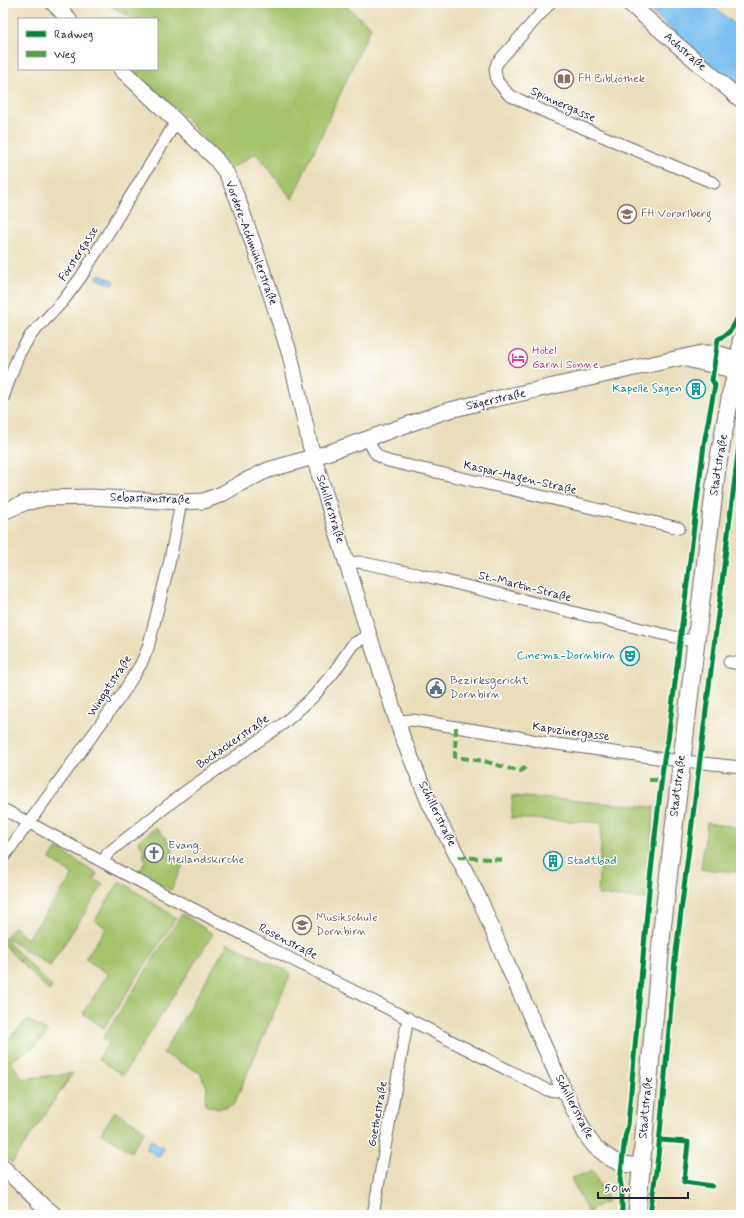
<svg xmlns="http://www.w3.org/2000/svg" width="744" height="1218" viewBox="0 0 744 1218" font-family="Mynerve,sans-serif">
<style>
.green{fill:#a4c26a;stroke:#637252}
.water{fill:#7abff1;stroke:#4e7096}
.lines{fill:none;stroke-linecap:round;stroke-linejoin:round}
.street-casing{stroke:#686467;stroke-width:13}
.secondary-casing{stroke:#686467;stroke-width:17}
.primary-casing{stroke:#686467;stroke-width:19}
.street{stroke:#fff;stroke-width:11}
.secondary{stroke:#fff;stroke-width:15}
.primary{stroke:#fff;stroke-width:17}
.quiet{stroke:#50a245;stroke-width:4;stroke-dasharray:8 4;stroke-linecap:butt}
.cycleway-casing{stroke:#fff;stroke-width:8}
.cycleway{stroke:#00873e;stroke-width:5}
.labels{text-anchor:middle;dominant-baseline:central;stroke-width:3;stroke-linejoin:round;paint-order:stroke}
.street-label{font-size:12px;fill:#22223b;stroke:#fff}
.education-label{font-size:12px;fill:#785e54;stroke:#fff;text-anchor:start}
.hotel-label{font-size:12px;fill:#b23c85;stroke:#fff;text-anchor:start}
.culture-label{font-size:12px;fill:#0d838f;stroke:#fff;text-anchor:end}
.service-label{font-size:12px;fill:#4e5e75;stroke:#fff;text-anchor:start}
.worship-label{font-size:12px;fill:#5b616d;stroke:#fff;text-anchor:start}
</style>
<rect width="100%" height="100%" fill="#fff"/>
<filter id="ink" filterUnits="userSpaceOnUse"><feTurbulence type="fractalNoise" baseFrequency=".025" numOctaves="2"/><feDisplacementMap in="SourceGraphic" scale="8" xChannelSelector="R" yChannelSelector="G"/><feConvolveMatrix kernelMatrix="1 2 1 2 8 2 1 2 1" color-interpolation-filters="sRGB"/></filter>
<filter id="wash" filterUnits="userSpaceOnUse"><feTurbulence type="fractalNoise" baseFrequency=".012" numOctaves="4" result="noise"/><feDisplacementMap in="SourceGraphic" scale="16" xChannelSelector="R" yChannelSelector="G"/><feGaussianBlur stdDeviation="0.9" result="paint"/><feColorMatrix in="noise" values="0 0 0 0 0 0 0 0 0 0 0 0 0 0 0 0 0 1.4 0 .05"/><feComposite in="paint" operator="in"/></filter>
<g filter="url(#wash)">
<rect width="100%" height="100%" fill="#eadeba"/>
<path class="green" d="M 106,3 L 342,3 L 371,27 L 292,199 L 256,153 L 231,169 L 179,111 L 128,69 L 157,69 L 157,19 L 134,19 Z
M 513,796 L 654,807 L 647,899 L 598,895 L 602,823 L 511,818 Z
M 707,823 L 741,828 L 741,872 L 701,869 Z
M 154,829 L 158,829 C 165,838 176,847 172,859 L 183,865 L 171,890 L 139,874 L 146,859 L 144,858 L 144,850 L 138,841 Z
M 57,848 L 97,874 L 94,879 L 103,885 L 50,966 L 6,938 L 14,926 L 27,939 L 73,875 L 50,859 Z
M 120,881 L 176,918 L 104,1028 L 83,1013 L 108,974 L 85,959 L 106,928 L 95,920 Z
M 182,914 L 213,934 L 123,1075 L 98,1059 L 109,1042 L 103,1038 Z
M 3,937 L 52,987 L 49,991 L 3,944 Z
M 228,943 L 291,973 L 234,1104 L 218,1109 L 205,1105 L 207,1087 L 200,1073 L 163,1053 Z
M 27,1020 L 48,1032 L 35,1046 L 10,1061 L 23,1079 L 73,1073 L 12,1163 L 3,1155 L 3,1044 Z
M 115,1111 L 145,1130 L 131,1152 L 101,1133 Z
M 592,1170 L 608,1201 L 591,1209 L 592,1211 L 588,1213 L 571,1178 L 588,1173 Z"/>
<path class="water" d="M 642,3 L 710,3 L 741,30 L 741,92 Z
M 99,274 L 115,281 L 113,285 L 97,278 Z
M 151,1140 L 164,1148 L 159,1157 L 146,1148 Z"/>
</g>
<g filter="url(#ink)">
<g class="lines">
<defs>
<path id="street" d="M 550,3 L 497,63 L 495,69 L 497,81 L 509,95 L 552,115 L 714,183
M 3,398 L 12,372 L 19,354 L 30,336 L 63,301 L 81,277 L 176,122
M 368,438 C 373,451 374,455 388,461 L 679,528
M 347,563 L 359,562 L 421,575 L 687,640 L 696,641
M 729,662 L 741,664
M 398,721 L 412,720 L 519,737 L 542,742 L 664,759 L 741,767
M 3,809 L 125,874 L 547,1090 L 556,1091 L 563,1088
M 3,858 L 121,696 L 141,664 L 148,648 L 170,560 L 181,502
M 103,862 L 108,853 L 186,791 L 283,724 L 313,697 L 334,672 L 353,644 L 369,635
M 373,1215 L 408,1018"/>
<path id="secondary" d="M 53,3 L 69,19
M 629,3 L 741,100
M 121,69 L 215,158 L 227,174 L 238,200 L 270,292 L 290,355 L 310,445 L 369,635 L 402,736 L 429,802 L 466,873 L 480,900 L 507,964 L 563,1088 L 586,1135 L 595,1147 L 611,1159 L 622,1164 L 641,1166
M 686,359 L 737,371
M 3,512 L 24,503 L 46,498 L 90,497 L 181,502 L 204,501 L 222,494 L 241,483 L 268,470 L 327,453 L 446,411 L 495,399 L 702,353 L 716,353 L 740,360
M 3,1167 L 45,1208 L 55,1215"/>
<path id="primary" d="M 637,1215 L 662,930 L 690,691 L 717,468 L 731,393 L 740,360 L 741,341"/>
</defs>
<use href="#street" class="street-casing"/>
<use href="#secondary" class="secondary-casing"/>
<use href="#primary" class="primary-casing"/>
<use href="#street" class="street"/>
<use href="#secondary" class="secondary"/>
<use href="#primary" class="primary"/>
<path class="quiet" d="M 456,727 L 455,757 L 484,761 L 514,770 L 521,771 L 525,767
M 649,780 L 657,780 L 662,776
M 458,857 L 506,860"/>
<defs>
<path id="cycleway" d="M 660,1140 L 688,1142 L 684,1182 L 712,1186
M 622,1215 L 622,1191 L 620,1180 L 625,1137 L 628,1125 L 650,879 L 664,759 L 668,740 L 704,444 L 715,385 L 712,380 L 718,339 C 733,333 735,323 741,310
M 650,1215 L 658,1156 L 675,960 L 739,445 L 741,435"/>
</defs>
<use href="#cycleway" class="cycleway-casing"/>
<use href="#cycleway" class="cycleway"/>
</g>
</g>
<defs>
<symbol id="library-ring" viewBox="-11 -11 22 22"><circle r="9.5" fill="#fff" stroke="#8d6e63" stroke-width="1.5"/><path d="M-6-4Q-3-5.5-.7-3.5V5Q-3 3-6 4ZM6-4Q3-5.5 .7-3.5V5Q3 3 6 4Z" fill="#8d6e63"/></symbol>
<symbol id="university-ring" viewBox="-11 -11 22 22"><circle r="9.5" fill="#fff" stroke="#8d6e63" stroke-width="1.5"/><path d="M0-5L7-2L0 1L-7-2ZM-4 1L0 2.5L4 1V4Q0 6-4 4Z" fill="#8d6e63"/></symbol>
<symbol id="hotel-ring" viewBox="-11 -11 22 22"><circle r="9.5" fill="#fff" stroke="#d1479c" stroke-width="1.5"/><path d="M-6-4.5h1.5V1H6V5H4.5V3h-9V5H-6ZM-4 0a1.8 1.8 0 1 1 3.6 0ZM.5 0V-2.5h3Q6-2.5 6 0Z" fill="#d1479c"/></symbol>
<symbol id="building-ring" viewBox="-11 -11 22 22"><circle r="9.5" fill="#fff" stroke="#0f9aa8" stroke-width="1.5"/><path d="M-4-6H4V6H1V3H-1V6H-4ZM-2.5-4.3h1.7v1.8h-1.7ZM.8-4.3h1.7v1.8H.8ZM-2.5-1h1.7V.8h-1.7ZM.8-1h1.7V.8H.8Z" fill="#0f9aa8"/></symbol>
<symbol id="theatre-ring" viewBox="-11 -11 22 22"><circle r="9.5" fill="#fff" stroke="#0f9aa8" stroke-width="1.5"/><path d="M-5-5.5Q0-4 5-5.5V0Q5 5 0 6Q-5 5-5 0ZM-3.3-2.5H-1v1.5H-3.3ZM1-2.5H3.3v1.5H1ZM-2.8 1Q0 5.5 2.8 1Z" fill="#0f9aa8"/></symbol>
<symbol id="civic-ring" viewBox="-11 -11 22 22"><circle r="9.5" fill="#fff" stroke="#5c6f8a" stroke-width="1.5"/><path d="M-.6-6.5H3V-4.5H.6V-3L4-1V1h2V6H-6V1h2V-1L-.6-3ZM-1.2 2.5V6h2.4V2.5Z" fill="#5c6f8a"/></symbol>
<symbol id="church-ring" viewBox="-11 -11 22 22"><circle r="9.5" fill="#fff" stroke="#6b7280" stroke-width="1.5"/><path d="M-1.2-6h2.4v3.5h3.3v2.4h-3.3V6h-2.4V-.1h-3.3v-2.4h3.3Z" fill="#6b7280"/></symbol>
<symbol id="school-ring" viewBox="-11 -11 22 22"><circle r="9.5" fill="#fff" stroke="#8d6e63" stroke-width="1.5"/><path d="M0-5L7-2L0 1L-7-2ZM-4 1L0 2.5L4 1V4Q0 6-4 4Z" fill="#8d6e63"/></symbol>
</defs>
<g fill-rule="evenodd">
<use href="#library-ring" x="553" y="68" width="22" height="22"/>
<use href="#university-ring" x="616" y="203" width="22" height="22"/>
<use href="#hotel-ring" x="507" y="347" width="22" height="22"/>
<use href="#building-ring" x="685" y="378" width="22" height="22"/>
<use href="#theatre-ring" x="619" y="645" width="22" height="22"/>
<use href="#civic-ring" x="425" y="677" width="22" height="22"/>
<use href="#church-ring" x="143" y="842" width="22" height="22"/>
<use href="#building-ring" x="542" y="850" width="22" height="22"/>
<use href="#school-ring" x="291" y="914" width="22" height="22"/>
</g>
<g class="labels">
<g class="street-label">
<text transform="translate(685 52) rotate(41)">Achstraße</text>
<text transform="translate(563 105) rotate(24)">Spinnergasse</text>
<text transform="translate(251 243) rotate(70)">Vordere-Achmühlerstraße</text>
<text transform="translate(79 254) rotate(-57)">Förstergasse</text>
<text transform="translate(496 400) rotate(-13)">Sägerstraße</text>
<text transform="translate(719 465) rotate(-81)">Stadtstraße</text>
<text transform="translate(520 478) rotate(13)">Kaspar-Hagen-Straße</text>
<text transform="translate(150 499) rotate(2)">Sebastianstraße</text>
<text transform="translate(330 509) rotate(73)">Schillerstraße</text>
<text transform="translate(525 587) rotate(14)">St.-Martin-Straße</text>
<text transform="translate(110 686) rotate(-57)">Wingatstraße</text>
<text transform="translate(571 732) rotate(8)">Kapuzinergasse</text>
<text transform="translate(233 742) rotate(-35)">Bockackerstraße</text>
<text transform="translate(678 786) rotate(-83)">Stadtstraße</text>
<text transform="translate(437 814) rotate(64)">Schillerstraße</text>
<text transform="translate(288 942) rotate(27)">Rosenstraße</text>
<text transform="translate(574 1107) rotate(63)">Schillerstraße</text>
<text transform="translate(646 1108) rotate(-85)">Stadtstraße</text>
<text transform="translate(378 1114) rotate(-80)">Goethestraße</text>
</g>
<g class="education-label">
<text x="578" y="79">FH Bibliothek</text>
<text x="641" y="214">FH Vorarlberg</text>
<text x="316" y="918">Musikschule<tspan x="316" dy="14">Dornbirn</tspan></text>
</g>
<g class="hotel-label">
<text x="532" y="351">Hotel<tspan x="532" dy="14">Garni Sonne</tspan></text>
</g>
<g class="culture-label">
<text x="682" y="389">Kapelle Sägen</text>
<text x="616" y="656">Cinema-Dornbirn</text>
<text x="567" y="861" text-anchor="start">Stadtbad</text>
</g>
<g class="service-label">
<text x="450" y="681">Bezirksgericht<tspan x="450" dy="14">Dornbirn</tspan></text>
</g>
<g class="worship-label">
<text x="168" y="846">Evang.<tspan x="168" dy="14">Heilandskirche</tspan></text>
</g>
</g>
<rect width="744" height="1218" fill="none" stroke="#fff" stroke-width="16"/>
<rect x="18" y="18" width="140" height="52" fill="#ffffff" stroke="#a7a7b1"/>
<rect x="26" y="31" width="20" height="6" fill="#00873e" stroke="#a7a7b1"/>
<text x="54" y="38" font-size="12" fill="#22223b">Radweg</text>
<rect x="26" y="51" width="20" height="6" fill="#50a245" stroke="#a7a7b1"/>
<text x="54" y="58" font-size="12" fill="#22223b">Weg</text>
<path d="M598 1192v6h90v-6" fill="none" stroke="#22223b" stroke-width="2"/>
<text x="604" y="1192" font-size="12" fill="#22223b" stroke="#ffffff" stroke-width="3" paint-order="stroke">50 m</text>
</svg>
